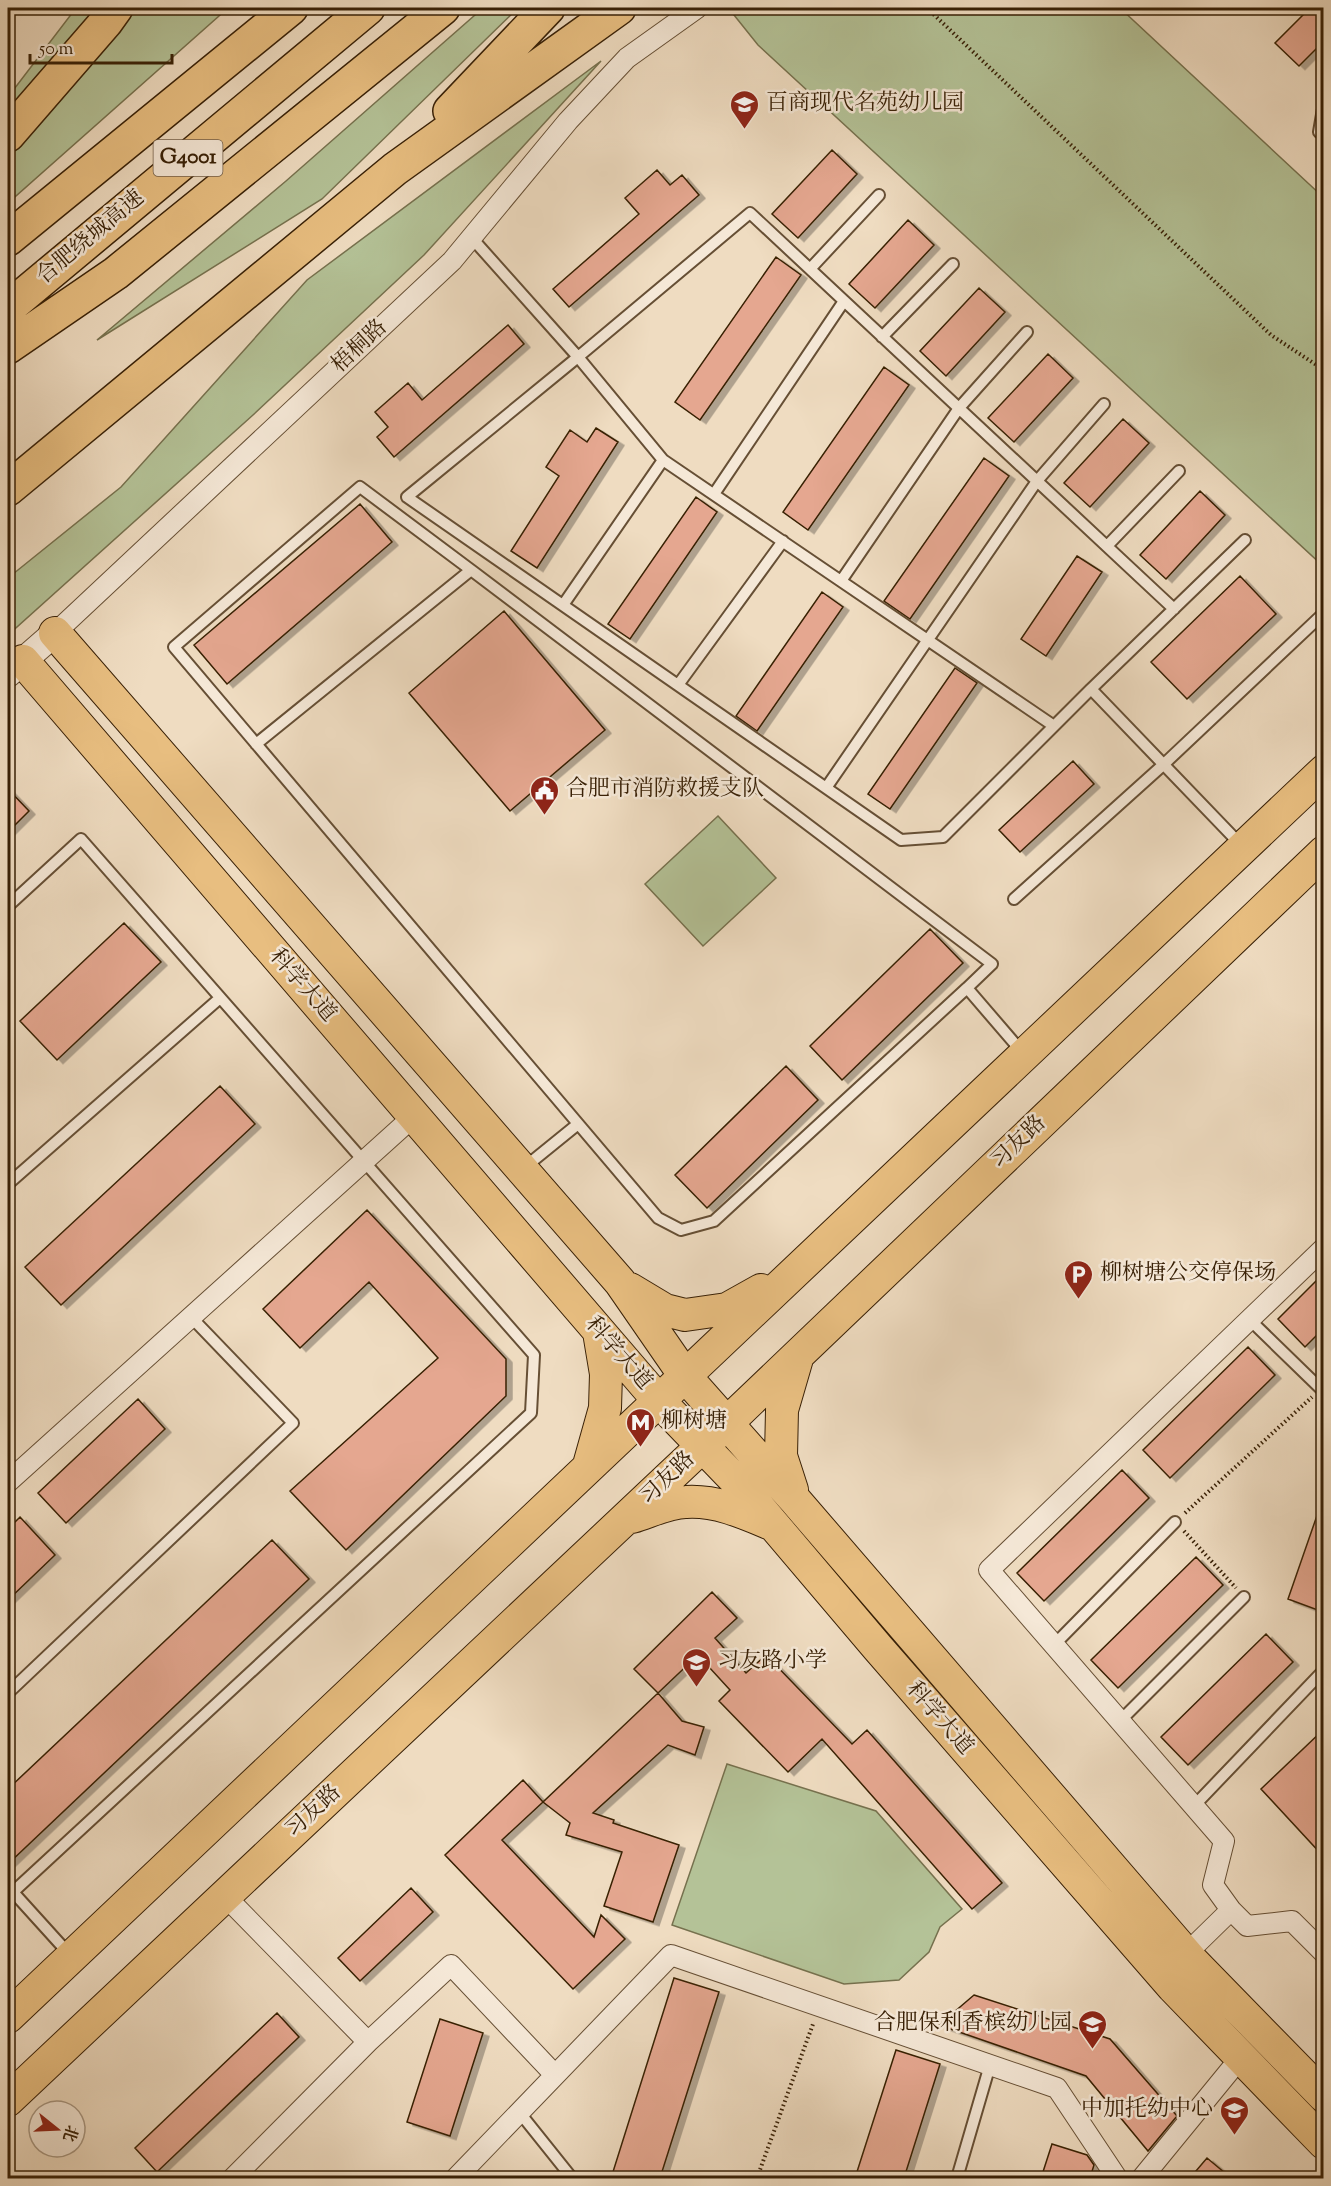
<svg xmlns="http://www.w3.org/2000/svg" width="1331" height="2186" viewBox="0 0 1331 2186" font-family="'Sorts Mill Goudy','Noto Serif SC',serif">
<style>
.green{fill:#b4c297;stroke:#76714e;stroke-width:1.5}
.building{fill:#e5a790;stroke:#382006;stroke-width:1.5;filter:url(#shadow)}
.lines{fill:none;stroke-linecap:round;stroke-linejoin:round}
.service-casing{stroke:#664f35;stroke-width:14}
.minor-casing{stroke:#664f35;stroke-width:22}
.tertiary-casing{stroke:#664f35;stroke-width:28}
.primary-casing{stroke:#382006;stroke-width:34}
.motorway-casing{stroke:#382006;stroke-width:36}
.path{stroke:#382006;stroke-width:4;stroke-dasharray:1.5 3;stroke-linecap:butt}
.service{stroke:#f5e8d7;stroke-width:10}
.minor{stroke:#f5e8d7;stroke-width:20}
.tertiary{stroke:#f5e8d7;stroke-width:26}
.primary{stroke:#e8be80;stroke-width:32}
.motorway{stroke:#e8be80;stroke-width:33}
.labels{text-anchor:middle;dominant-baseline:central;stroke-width:5;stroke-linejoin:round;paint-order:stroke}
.shield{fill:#f5e8d7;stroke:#715c45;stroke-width:1.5}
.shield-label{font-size:21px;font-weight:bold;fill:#382006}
.poi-label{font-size:22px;fill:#382006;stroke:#f5e8d7;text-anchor:start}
.street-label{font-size:22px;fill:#382006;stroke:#f5e8d7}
</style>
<defs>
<filter id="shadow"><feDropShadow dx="6" dy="3.5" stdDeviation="0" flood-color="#0004"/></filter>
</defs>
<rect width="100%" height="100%" fill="#efdcc1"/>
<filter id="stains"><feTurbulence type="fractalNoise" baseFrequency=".00333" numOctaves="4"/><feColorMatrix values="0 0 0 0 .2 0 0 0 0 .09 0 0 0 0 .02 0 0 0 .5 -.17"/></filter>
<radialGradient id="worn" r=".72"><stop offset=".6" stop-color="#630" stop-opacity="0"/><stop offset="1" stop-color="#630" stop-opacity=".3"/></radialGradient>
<path class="green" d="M 76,8 L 228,8 L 8,203 L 8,97 Z
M 483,8 L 518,8 L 322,199 L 97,340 L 286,181 Z
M 735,8 L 1120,8 L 1323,197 L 1323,566 L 758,45 L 730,10 Z
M 601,61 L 424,255 L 253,415 L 8,635 L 8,578 L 121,487 L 307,280 Z
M 718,816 L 776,878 L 703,946 L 645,884 Z
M 727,1764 L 876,1811 L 962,1909 L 940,1927 L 929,1952 L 899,1980 L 844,1984 L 672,1925 Z"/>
<path class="building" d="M 1310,8 L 1323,8 L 1323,42 L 1299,66 L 1275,43 Z
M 832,150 L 857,174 L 798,238 L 772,214 Z
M 657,170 L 670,185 L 682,175 L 699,195 L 569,307 L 553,289 L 639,214 L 625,198 Z
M 908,220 L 934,245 L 875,308 L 849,284 Z
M 776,257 L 801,275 L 700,420 L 675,402 Z
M 979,288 L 1005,312 L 946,376 L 920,351 Z
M 508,325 L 524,344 L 394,457 L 377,437 L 388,427 L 375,412 L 408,383 L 422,400 Z
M 1048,354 L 1073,378 L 1014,442 L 988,418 Z
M 884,367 L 909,385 L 808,530 L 783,512 Z
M 1123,419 L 1149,443 L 1090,507 L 1064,483 Z
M 596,428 L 618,442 L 537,568 L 511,551 L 559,476 L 546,467 L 570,430 L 587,442 Z
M 984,458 L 1009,476 L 910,619 L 884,601 Z
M 1200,491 L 1225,515 L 1166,579 L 1140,555 Z
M 696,497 L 717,512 L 630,639 L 608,624 Z
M 360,504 L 392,542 L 227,684 L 194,645 Z
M 1077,556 L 1102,572 L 1046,656 L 1021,639 Z
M 1240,576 L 1276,614 L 1187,699 L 1151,662 Z
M 822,592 L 843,607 L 757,731 L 736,716 Z
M 504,611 L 605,730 L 510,811 L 409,693 Z
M 955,668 L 977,683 L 890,809 L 868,794 Z
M 1073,761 L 1094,784 L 1020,852 L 999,830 Z
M 8,789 L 29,811 L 8,832 Z
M 124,923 L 161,962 L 57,1060 L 20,1021 Z
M 930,929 L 963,963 L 842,1080 L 810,1046 Z
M 786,1066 L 818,1100 L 707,1208 L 675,1175 Z
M 220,1086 L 255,1124 L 61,1305 L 25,1267 Z
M 367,1210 L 506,1359 L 506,1396 L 346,1550 L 290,1491 L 438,1358 L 369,1282 L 300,1348 L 263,1309 Z
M 1323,1274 L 1323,1329 L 1305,1347 L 1278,1319 Z
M 1248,1347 L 1275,1375 L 1170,1478 L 1143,1450 Z
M 138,1399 L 165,1429 L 66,1523 L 38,1493 Z
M 1122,1470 L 1149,1498 L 1044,1601 L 1017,1573 Z
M 1321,1504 L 1323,1504 L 1323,1612 L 1288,1599 Z
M 20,1517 L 55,1555 L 8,1600 L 8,1529 Z
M 272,1540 L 309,1579 L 8,1864 L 8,1789 Z
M 1196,1557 L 1223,1585 L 1118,1688 L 1091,1660 Z
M 712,1592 L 737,1618 L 715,1638 L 746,1673 L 766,1655 L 852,1744 L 867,1730 L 1002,1883 L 972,1909 L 822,1739 L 788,1772 L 719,1701 L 730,1690 L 698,1655 L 658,1693 L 634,1669 Z
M 1266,1634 L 1293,1662 L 1188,1765 L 1161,1737 Z
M 658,1693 L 682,1721 L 704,1727 L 695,1755 L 668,1745 L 593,1813 L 614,1820 L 613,1823 L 679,1845 L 653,1922 L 604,1906 L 622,1852 L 566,1835 L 570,1823 L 543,1802 Z
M 1323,1730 L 1323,1856 L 1261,1789 Z
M 523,1780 L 543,1802 L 502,1840 L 594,1937 L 601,1915 L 625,1939 L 573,1989 L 445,1855 Z
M 411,1888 L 433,1912 L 360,1981 L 338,1958 Z
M 674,1978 L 719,1992 L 660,2178 L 622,2178 L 612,2175 Z
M 974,1995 L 1110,2039 L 1177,2116 L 1148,2151 L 1086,2076 L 939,2025 Z
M 277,2013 L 299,2037 L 157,2172 L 135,2148 Z
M 440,2019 L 483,2033 L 450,2136 L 407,2122 Z
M 896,2050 L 940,2064 L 904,2178 L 855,2178 Z
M 1052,2144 L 1087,2155 L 1094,2165 L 1090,2178 L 1041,2178 Z
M 1207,2158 L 1231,2178 L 1190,2178 Z"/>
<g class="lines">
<defs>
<path id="service" d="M 1172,8 L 1181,8
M 1324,103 L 1319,132 L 1324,136
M 471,237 L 578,357 L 407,497 L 901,840 L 943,837 L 1091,689
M 810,269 L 879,195
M 882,337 L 953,264
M 714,494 L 844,301
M 1107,546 L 1179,471
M 471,570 L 992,964 L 967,988
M 841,581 L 959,408 L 1027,332
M 563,605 L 663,460
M 678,685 L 783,541
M 1054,726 L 663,460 L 578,357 L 750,213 L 1174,609
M 256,744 L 471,570 L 360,487 L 174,647 L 658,1218 L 681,1230 L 714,1221 L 967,988 L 1022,1052
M 826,788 L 1037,481 L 1104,404
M 1241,845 L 1091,689 L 1245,540
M 1014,899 L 1163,765 L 1324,613
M 8,906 L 81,839 L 534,1355 L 531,1413 L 13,1892 L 70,1955
M 525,1167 L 578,1124
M 8,1184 L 220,998
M 1249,1319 L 1321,1389 L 1324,1387
M 1054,1645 L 1175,1522
M 8,1693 L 293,1423 L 191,1317
M 1120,1721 L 1244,1597
M 1194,1806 L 1324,1670
M 520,2113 L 572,2178
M 957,2178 L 990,2065"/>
<path id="minor" d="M 55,633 L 452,261 L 568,121 L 627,58 L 697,8
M 8,1482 L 414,1116
M 225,1896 L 368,2042 L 451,1965 L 555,2075
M 1231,1910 L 1247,1926 L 1292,1921 L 1324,1953
M 1186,1954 L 1231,1910 L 1213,1885 L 1224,1841 L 989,1570 L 1324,1248
M 233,2178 L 368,2042
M 456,2178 L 671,1955 L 1057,2088 L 1117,2178
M 1142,2178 L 1241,2057"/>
<path id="tertiary" d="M 8,674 L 55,633"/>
<path id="primary" d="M 55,633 L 620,1282 L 685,1376 L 795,1500 L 1193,1962 L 1324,2096
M 23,661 L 659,1401 L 739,1484 L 878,1648 L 1173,1987 L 1324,2143
M 630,1289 L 665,1310 L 685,1315 L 727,1309 L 761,1290
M 589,1465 L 605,1408 L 606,1374 L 599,1332
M 792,1490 L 781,1456 L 782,1410 L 798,1355
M 632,1517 C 649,1512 669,1502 686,1502 C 716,1500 745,1513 771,1524
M 8,2017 L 1324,771
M 8,2100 L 728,1422 L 1324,852"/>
<path id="motorway" d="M 450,111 L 548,8
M 8,135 L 106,22 L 116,8
M 8,239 L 291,8
M 8,308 L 368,8
M 8,347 L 116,273 L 443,8
M 8,489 L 395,169 L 619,8"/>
</defs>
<use href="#service" class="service-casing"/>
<use href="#minor" class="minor-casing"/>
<use href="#tertiary" class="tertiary-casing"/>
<use href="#primary" class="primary-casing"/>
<use href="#motorway" class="motorway-casing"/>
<path class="path" d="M 929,8 L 928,9 L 1271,335 L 1324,370
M 1185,1513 L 1312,1397
M 1184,1531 L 1236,1588
M 757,2178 L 813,2024"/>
<use href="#service" class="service"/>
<use href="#minor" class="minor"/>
<use href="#tertiary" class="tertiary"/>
<use href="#primary" class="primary"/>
<use href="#motorway" class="motorway"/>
</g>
<defs>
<symbol id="school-pin" viewBox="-11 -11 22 30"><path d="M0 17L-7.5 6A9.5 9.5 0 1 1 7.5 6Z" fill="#8f2418" stroke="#f5e8d7"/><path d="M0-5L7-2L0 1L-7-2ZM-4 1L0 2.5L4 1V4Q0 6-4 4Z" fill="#fff"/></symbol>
<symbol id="civic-pin" viewBox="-11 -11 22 30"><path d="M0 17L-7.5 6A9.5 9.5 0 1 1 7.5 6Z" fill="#8f2418" stroke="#f5e8d7"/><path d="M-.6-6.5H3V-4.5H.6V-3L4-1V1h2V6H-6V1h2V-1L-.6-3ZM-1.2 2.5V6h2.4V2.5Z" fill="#fff"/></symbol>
<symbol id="parking-pin" viewBox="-11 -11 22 30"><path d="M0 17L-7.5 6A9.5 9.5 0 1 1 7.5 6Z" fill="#8f2418" stroke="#f5e8d7"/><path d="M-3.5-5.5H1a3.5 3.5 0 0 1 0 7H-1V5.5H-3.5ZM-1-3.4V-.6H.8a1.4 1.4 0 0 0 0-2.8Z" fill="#fff"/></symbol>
<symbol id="metro-pin" viewBox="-11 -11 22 30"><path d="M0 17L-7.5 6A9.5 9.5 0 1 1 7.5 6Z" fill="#8f2418" stroke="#f5e8d7"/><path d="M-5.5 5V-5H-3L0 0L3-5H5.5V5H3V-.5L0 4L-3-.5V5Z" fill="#fff"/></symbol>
</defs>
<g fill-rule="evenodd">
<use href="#school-pin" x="728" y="88" width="33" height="45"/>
<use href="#civic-pin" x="528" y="774" width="33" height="45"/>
<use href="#parking-pin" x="1062" y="1258" width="33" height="45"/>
<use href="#metro-pin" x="624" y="1406" width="33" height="45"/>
<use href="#school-pin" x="680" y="1646" width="33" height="45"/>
<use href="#school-pin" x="1076" y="2008" width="33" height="45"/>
<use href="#school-pin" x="1218" y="2094" width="33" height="45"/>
</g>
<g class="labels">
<rect class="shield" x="153.5" y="140" width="69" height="36" rx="4.5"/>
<g class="shield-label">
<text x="188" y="158">G4001</text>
</g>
<g class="poi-label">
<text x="766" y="104">百商现代名苑幼儿园</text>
<text x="566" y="790">合肥市消防救援支队</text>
<text x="1100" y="1274">柳树塘公交停保场</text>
<text x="661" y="1422">柳树塘</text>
<text x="717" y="1662">习友路小学</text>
<text x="1072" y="2024" text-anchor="end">合肥保利香槟幼儿园</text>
<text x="1213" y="2110" text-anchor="end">中加托幼中心</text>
</g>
<g class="street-label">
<text transform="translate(91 238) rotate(-40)">合肥绕城高速</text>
<text transform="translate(360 347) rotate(-43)">梧桐路</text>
<text transform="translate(302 986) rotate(49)">科学大道</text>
<text transform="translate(1019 1143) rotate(-44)">习友路</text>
<text transform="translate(618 1354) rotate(49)">科学大道</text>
<text transform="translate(668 1479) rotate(-44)">习友路</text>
<text transform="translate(939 1719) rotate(49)">科学大道</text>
<text transform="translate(314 1812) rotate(-43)">习友路</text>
</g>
</g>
<rect width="1331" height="2186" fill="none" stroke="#efdcc1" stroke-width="30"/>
<rect x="9" y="9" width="1313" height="2168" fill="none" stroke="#382006" stroke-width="3"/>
<rect x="15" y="15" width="1301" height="2156" fill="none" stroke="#382006" stroke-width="1.5"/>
<g transform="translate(57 2129) rotate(108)"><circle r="28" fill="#f5e8d7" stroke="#a99883" stroke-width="1.5"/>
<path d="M0-4.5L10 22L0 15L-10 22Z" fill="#8f2418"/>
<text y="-9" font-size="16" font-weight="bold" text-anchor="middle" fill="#382006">北</text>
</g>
<path d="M30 54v9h142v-9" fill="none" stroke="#382006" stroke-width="3"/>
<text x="39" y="54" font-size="18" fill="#382006" stroke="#f5e8d7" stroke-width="4.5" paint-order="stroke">50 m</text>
<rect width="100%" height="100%" filter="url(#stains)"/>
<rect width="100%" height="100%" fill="url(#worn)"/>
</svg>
